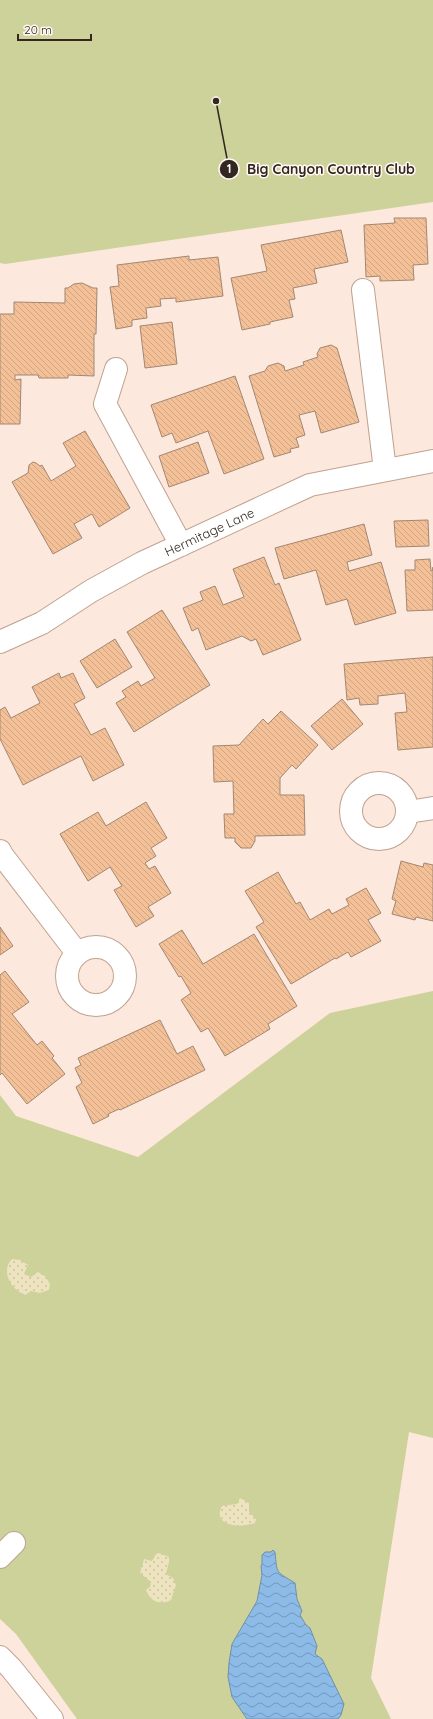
<svg xmlns="http://www.w3.org/2000/svg" width="433" height="1719" viewBox="0 0 433 1719" font-family="Quicksand,sans-serif">
<style>
.grass{fill:#cdd19a}
.sand{fill:url(#sand-dots)}
.water{fill:url(#water-waves);stroke:#718fab}
.building{fill:url(#building-back-hatch);stroke:#a28772}
.lines{fill:none;stroke-linecap:round;stroke-linejoin:round}
.minor-casing{stroke:#c0a28f;stroke-width:24}
.minor{stroke:#fff;stroke-width:22}
.labels{text-anchor:middle;dominant-baseline:central;stroke-width:3;stroke-linejoin:round;paint-order:stroke}
.street-label{font-size:13px;fill:#332720;stroke:#fff8f4}
.leader{fill:none;stroke:#332720;stroke-width:1.5}
.callout-dot{fill:#332720;stroke:#fff8f4;stroke-width:1.5}
.mark-label{font-size:12px;text-anchor:middle;font-weight:bold;fill:#fff}
.callout-label{font-size:14px;text-anchor:middle;font-weight:bold;fill:#332720;stroke:#fff8f4;stroke-width:3;stroke-linejoin:round;paint-order:stroke}
</style>
<defs>
<pattern id="sand-dots" width="8" height="8" patternUnits="userSpaceOnUse"><rect width="8" height="8" fill="#ede3be"/><path d="M2 2h.1M6 6h.1" fill="none" stroke="#ccc3a3" stroke-width="1.8" stroke-linecap="round"/></pattern>
<pattern id="water-waves" width="16" height="10" patternUnits="userSpaceOnUse"><rect width="16" height="10" fill="#8cbbe7"/><path d="M0 5q4-4 8 0t8 0" fill="none" stroke="#7398bb"/></pattern>
<pattern id="building-back-hatch" width="6" height="6" patternUnits="userSpaceOnUse"><rect width="6" height="6" fill="#f4c097"/><path d="M-1 5l2 2M0 0l6 6M5-1l2 2" fill="none" stroke="#d2a582"/></pattern>
</defs>
<rect width="100%" height="100%" fill="#fce8dc"/>
<path class="grass" d="M 0,0 L 433,0 L 433,202 L 5,264 L 0,263 Z
M 433,991 L 433,1438 L 409,1432 L 371,1678 L 391,1719 L 77,1719 L 16,1634 L 0,1619 L 0,1095 L 16,1116 L 138,1157 L 330,1013 Z"/>
<path class="sand" d="M 12,1259 L 20,1260 L 28,1265 L 24,1274 L 31,1277 L 38,1272 L 45,1276 L 50,1284 L 49,1290 L 40,1293 L 31,1291 L 25,1295 C 11,1290 0,1271 12,1259 Z
M 240,1498 L 249,1503 L 249,1512 L 256,1519 L 255,1523 C 242,1528 211,1527 222,1506 L 237,1504 Z
M 159,1553 L 169,1557 L 169,1562 L 166,1574 L 173,1578 L 176,1585 L 171,1600 C 160,1606 150,1601 146,1590 L 150,1587 L 151,1582 L 140,1573 L 144,1559 L 152,1561 L 156,1554 Z"/>
<path class="water" d="M 273,1550 L 275,1552 C 277,1575 276,1571 295,1583 L 297,1599 L 302,1611 L 300,1615 L 306,1625 L 310,1628 L 317,1646 L 315,1654 L 322,1659 L 344,1704 L 341,1715 L 338,1719 L 247,1719 L 232,1697 L 228,1677 L 229,1663 L 232,1644 L 257,1601 L 262,1575 L 261,1566 L 262,1564 L 262,1555 L 265,1552 L 271,1552 Z"/>
<path class="building" d="M 394,218 L 426,218 L 428,264 L 413,265 L 414,280 L 380,281 L 380,276 L 366,277 L 364,225 L 395,223 Z
M 341,230 L 348,262 L 314,269 L 317,283 L 293,288 L 295,299 L 289,300 L 293,317 L 270,322 L 270,324 L 242,330 L 231,278 L 267,271 L 261,245 Z
M 189,256 L 189,260 L 218,257 L 223,296 L 176,302 L 176,298 L 160,299 L 161,306 L 146,308 L 147,318 L 132,320 L 132,326 L 116,329 L 110,287 L 119,286 L 117,265 Z
M 82,283 L 93,288 L 97,288 L 96,334 L 94,334 L 94,376 L 68,375 L 68,378 L 39,378 L 38,375 L 15,375 L 15,380 L 21,379 L 20,424 L 0,424 L 0,314 L 14,314 L 14,302 L 65,303 L 65,288 L 68,288 L 74,284 Z
M 172,322 L 177,364 L 145,368 L 140,326 Z
M 331,345 L 337,348 L 359,422 L 321,433 L 315,411 L 299,415 L 305,435 L 296,438 L 299,447 L 290,449 L 291,452 L 274,457 L 249,376 L 265,371 L 268,366 L 278,363 L 284,366 L 285,371 L 304,365 L 303,362 L 318,357 L 317,354 L 320,348 Z
M 235,376 L 264,459 L 224,474 L 208,431 L 176,443 L 172,433 L 162,437 L 151,405 Z
M 85,431 L 130,508 L 99,527 L 92,514 L 74,524 L 82,538 L 53,554 L 12,482 L 28,473 L 29,465 L 33,462 L 36,463 L 40,466 L 42,465 L 51,481 L 76,466 L 63,443 Z
M 198,442 L 209,473 L 169,487 L 159,456 Z
M 428,520 L 429,546 L 396,547 L 394,521 Z
M 364,524 L 372,555 L 347,562 L 349,571 L 381,562 L 396,613 L 355,625 L 347,599 L 326,605 L 316,570 L 284,579 L 275,548 Z
M 264,557 L 275,585 L 279,583 L 301,640 L 263,655 L 256,639 L 251,641 L 242,636 L 206,650 L 198,628 L 192,631 L 183,608 L 203,600 L 200,592 L 215,586 L 223,605 L 244,597 L 233,569 Z
M 430,559 L 431,571 L 432,571 L 433,567 L 433,610 L 407,611 L 405,570 L 415,570 L 415,560 Z
M 162,610 L 210,685 L 134,732 L 116,703 L 126,697 L 122,691 L 138,681 L 141,686 L 155,678 L 127,632 Z
M 115,639 L 132,667 L 97,688 L 80,661 Z
M 433,657 L 433,747 L 398,750 L 395,713 L 407,712 L 405,693 L 378,696 L 378,704 L 360,705 L 359,698 L 347,700 L 344,664 Z
M 59,673 L 61,678 L 73,673 L 85,698 L 74,704 L 91,735 L 105,728 L 124,765 L 93,781 L 81,756 L 23,785 L 0,739 L 0,710 L 5,707 L 11,718 L 40,703 L 32,687 Z
M 342,699 L 363,724 L 332,750 L 311,726 Z
M 281,711 L 318,745 L 296,769 L 292,765 L 280,778 L 280,795 L 304,795 L 305,835 L 255,836 L 255,841 L 251,848 L 241,848 L 235,842 L 235,838 L 225,838 L 224,814 L 234,814 L 233,781 L 214,782 L 213,746 L 239,745 L 263,719 L 268,724 Z
M 146,802 L 167,838 L 151,848 L 156,856 L 145,863 L 149,869 L 155,866 L 171,893 L 148,907 L 154,916 L 136,927 L 114,890 L 122,886 L 110,867 L 88,881 L 60,834 L 98,812 L 106,826 Z
M 401,861 L 423,867 L 424,863 L 433,865 L 433,921 L 416,917 L 415,920 L 392,914 L 396,901 L 392,899 Z
M 278,872 L 296,904 L 300,902 L 310,920 L 329,909 L 332,914 L 349,905 L 346,899 L 366,888 L 381,913 L 368,920 L 381,941 L 351,957 L 348,952 L 336,959 L 335,958 L 291,984 L 256,927 L 264,922 L 245,891 Z
M 0,927 L 13,946 L 0,955 Z
M 182,930 L 203,964 L 254,934 L 297,1006 L 268,1024 L 270,1029 L 225,1056 L 208,1028 L 201,1032 L 181,1000 L 191,993 L 181,976 L 179,977 L 159,944 Z
M 5,971 L 29,1002 L 12,1014 L 37,1045 L 42,1041 L 54,1056 L 52,1058 L 65,1074 L 27,1104 L 2,1073 L 0,1075 L 0,975 Z
M 160,1020 L 177,1054 L 193,1046 L 205,1070 L 120,1110 L 119,1109 L 108,1114 L 109,1116 L 93,1124 L 76,1087 L 82,1083 L 75,1068 L 81,1065 L 78,1058 Z"/>
<g class="lines">
<defs>
<g id="minor">
<path d="M 363,290 L 385,470"/>
<path d="M 116,369 L 105,404 L 181,545"/>
<path id="s1" d="M 0,642 L 42,623 L 91,591 L 142,563 L 310,485 L 433,461"/>
<circle cx="379" cy="811" r="28"/>
<path d="M 408,812 L 433,808"/>
<path d="M 0,851 L 2,855 L 77,953"/>
<circle cx="96" cy="976" r="29"/>
<path d="M 0,1557 L 14,1543"/>
<path d="M 0,1657 L 11,1668 L 52,1719"/>
</g>
</defs>
<use href="#minor" class="minor-casing"/>
<use href="#minor" class="minor"/>
</g>
<g class="labels">
<g class="street-label">
<text stroke="none"><textPath href="#s1" startOffset="237">Hermitage Lane</textPath></text>
</g>
</g>
<path class="leader" d="M216 101L229 169"/>
<g class="callout-dot">
<circle cx="216" cy="101" r="4"/>
<circle cx="229" cy="169" r="10"/>
</g>
<g class="mark-label">
<text x="229" y="173">1</text>
</g>
<g class="callout-label">
<text x="331" y="174">Big Canyon Country Club</text>
</g>
<path d="M18 34v6h73v-6" fill="none" stroke="#332720" stroke-width="2"/>
<text x="24" y="34" font-size="12" fill="#332720" stroke="#fff8f4" stroke-width="3" paint-order="stroke">20 m</text>
</svg>
